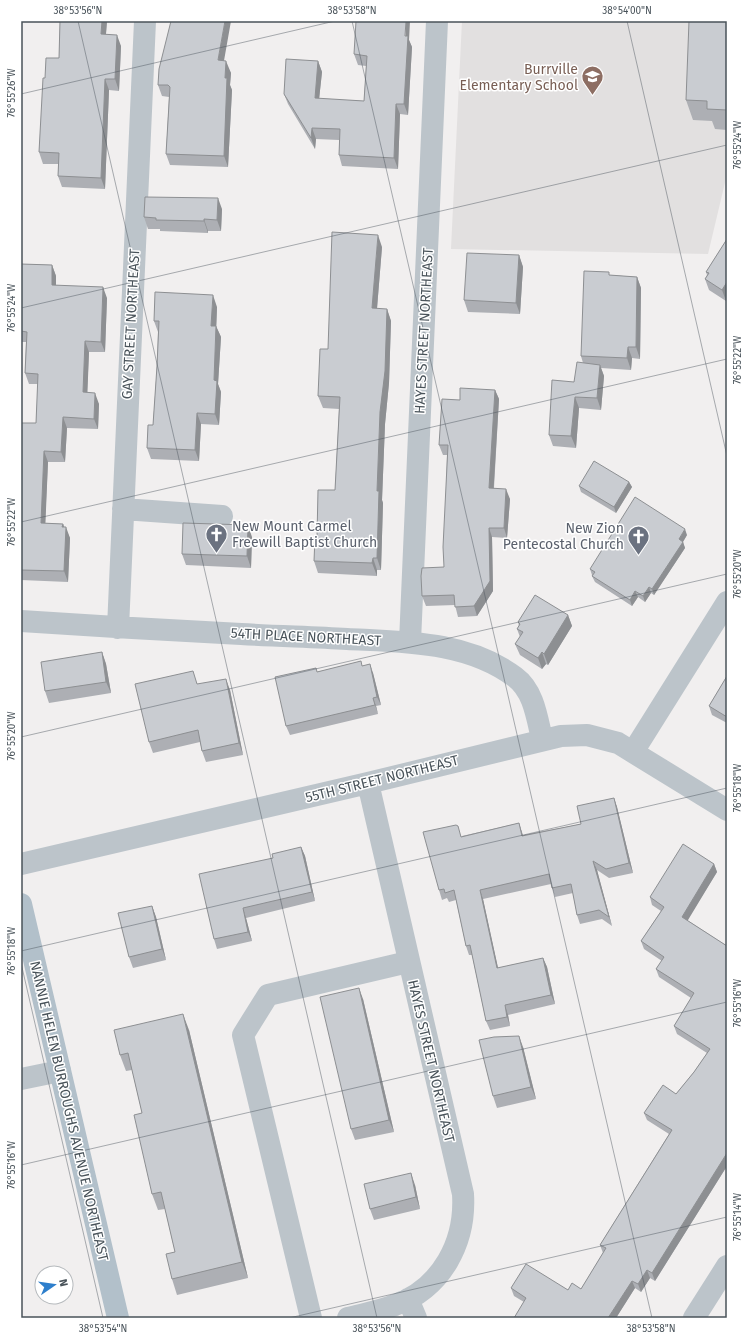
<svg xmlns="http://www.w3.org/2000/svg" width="748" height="1339" viewBox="0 0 748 1339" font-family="'Fira Sans',sans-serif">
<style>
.education{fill:#e2e0e0}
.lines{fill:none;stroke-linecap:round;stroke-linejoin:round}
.minor{stroke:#bcc4ca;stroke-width:22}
.major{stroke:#b2c0ca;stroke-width:22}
.wall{fill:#adafb4}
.shaded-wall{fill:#8d8f92}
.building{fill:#c9ccd1;stroke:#8d8f92}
.ticks{fill:none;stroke:#49535a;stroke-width:1;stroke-opacity:0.45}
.labels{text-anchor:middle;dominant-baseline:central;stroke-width:3;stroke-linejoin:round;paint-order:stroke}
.education-label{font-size:14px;fill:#785e54;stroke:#fff;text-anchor:end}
.street-label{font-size:14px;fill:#49535a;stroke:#fff}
.worship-label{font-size:14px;fill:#5b616d;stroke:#fff;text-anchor:start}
.neatline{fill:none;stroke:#49535a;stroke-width:1.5}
.ticks-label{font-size:10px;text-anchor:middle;fill:#49535a}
</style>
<rect width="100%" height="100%" fill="#f1efef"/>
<path class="education" d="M 462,21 L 727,21 L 727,174 L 708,254 L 451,249 Z"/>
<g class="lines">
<path class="minor" d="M 123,509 L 222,516
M 21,621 C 94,626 168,630 241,634 C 276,636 311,637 347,639 C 404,642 467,641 515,677 C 534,691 537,718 542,739
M 118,628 L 145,21
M 410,642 L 437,21
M 633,752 L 727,602
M 21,864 L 368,783 L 561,736 L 587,735 L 618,743 L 727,810
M 21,1079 L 60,1071
M 408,1299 L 416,1318
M 311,1318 L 243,1035 L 268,995 L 408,962
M 348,1318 C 363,1314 380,1311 395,1305 C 442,1288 466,1242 463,1194 L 368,783
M 694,1318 L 727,1266"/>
<path class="major" d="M 21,904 L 118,1318"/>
</g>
<path class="wall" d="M 42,21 L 107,21 L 106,34 L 121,46 L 119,91 L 109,90 L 105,189 L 62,187 L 58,176 L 58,164 L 43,164 L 39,152 L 45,78 L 59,58 L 60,22 Z
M 727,21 L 727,130 L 715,129 L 712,121 L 693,120 L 686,100 Z
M 409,40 L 412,47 L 408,115 L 400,114 L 398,169 L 342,166 L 339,155 L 339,140 L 316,139 L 315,149 L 288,104 L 284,94 L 318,61 L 322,72 L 319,99 L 364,101 L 366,66 L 358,65 L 354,54 Z
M 224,61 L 231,73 L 230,85 L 232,90 L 228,167 L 170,165 L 166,154 L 169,97 L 162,96 L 158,85 Z
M 222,209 L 221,231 L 208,231 L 208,233 L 160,231 L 160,229 L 148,229 L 144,217 Z
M 727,239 L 726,301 L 709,290 L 705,279 L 707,275 L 706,272 Z
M 382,247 L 377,309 L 387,309 L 391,321 L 389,383 L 385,424 L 382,500 L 383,503 L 381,570 L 377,570 L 377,576 L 318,573 L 314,561 L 317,537 L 335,490 L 339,409 L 323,408 L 318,396 L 328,349 Z
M 519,255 L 523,267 L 520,314 L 468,312 L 464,300 Z
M 21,264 L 52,265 L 56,276 L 56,285 L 107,298 L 105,352 L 89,352 L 87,393 L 99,404 L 98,429 L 67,428 L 65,462 L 48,462 L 45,523 L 63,524 L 70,538 L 68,582 L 21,580 L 21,423 L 36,423 L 38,384 L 29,384 L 25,373 L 26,342 L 21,342 Z
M 610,275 L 637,277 L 641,288 L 640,359 L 632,358 L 631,370 L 601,368 L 604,376 L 601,410 L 579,408 L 576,448 L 553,446 L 549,435 L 583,363 L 581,356 Z
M 217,307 L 216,326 L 221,337 L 218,384 L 221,392 L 219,425 L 201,424 L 199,461 L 151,459 L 147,448 L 153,425 L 157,366 L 158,332 L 154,321 Z
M 495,390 L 499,399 L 494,488 L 510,499 L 507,538 L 492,537 L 493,591 L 477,616 L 458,617 L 455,605 L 426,606 L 422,596 L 444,567 L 447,455 L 443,455 L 439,445 L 460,400 Z
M 629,482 L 632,487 L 616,513 L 581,492 L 579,486 Z
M 687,535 L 683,542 L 685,548 L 654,595 L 651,593 L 645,602 L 638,597 L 632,606 L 595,582 L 592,576 L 593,575 L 592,575 L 590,569 Z
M 252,537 L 251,568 L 186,565 L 182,554 Z
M 568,615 L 572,626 L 548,665 L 546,664 L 542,669 L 520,655 L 515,644 L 520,637 L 517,629 L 519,626 L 518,622 Z
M 102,652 L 106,664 L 111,693 L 49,703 L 45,691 Z
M 363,666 L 373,673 L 381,705 L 376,706 L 378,714 L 290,735 L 286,726 L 317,672 Z
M 727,676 L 727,723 L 712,715 L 709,706 Z
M 198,684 L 230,690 L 243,755 L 206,762 L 202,751 L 200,742 L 153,753 L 149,742 Z
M 614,798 L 617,807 L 633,873 L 609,878 L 597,870 L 612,926 L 602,919 L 580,924 L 577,915 L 573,893 L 555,897 L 551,884 L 483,899 L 498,968 L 543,958 L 547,967 L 555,1004 L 508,1015 L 510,1026 L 490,1030 L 486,1021 L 472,955 L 469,955 L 466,946 L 456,900 L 449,902 L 447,898 L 442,900 L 439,890 L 462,836 L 519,823 L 523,835 L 581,824 Z
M 301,847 L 305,856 L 315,901 L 246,918 L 252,941 L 217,949 L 214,939 L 273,858 Z
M 714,864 L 717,872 L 687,920 L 727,946 L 727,1166 L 655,1281 L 650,1278 L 641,1292 L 635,1288 L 616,1318 L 514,1318 L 524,1302 L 514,1296 L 511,1288 L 568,1290 L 581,1289 L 603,1253 L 600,1245 L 669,1134 L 647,1120 L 644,1113 L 676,1094 L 694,1072 L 707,1053 L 677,1034 L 674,1026 L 691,998 L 659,977 L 656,969 L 662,961 L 644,949 L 641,941 L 661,911 L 652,905 L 650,897 Z
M 152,906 L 156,917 L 166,960 L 133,968 L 129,957 Z
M 363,999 L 394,1132 L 355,1140 L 351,1129 Z
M 189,1030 L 248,1278 L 177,1295 L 172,1279 L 175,1252 L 165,1209 L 158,1210 L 152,1194 L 142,1113 L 132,1070 L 126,1071 L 120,1055 Z
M 523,1047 L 536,1099 L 497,1108 L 493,1096 Z
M 415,1185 L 420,1209 L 374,1220 L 370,1209 Z"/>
<path class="shaded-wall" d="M 102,21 L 107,21 L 105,45 L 101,34 Z
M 225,21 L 231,21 L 222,72 L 218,60 Z
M 406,21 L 410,21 L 409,40 L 412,47 L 408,115 L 404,104 Z
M 117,35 L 121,46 L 119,91 L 115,79 Z
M 226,61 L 231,73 L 230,85 L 232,90 L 228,167 L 224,156 L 225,78 Z
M 318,61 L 322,72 L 318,109 L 315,98 Z
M 105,79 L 109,90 L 105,189 L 101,178 Z
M 396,104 L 400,114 L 398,169 L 394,158 Z
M 312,128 L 316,139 L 315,149 L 311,138 Z
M 218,198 L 222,209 L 221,231 L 217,220 Z
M 204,219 L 208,231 L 208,233 L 204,221 Z
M 378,235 L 382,247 L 376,320 L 372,308 Z
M 519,255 L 523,267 L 520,314 L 516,303 Z
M 52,265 L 56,276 L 56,295 L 52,285 Z
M 637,277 L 641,288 L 640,359 L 636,347 Z
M 727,282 L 727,300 L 726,301 L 722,290 Z
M 103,287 L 107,298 L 105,352 L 101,342 Z
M 213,295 L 217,307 L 216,337 L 211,326 Z
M 387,309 L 391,321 L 389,383 L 385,424 L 382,500 L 383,503 L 381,570 L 377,558 L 377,491 L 380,412 Z
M 216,326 L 221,337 L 218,384 L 221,392 L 219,425 L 215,414 L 214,380 Z
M 85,341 L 89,352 L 87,403 L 83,392 Z
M 628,347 L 632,358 L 631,370 L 627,358 Z
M 600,365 L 604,376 L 601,410 L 597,398 Z
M 495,390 L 499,399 L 493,498 L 489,488 Z
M 95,393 L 99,404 L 98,429 L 94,419 Z
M 575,397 L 579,408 L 576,448 L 571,436 Z
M 197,413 L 201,424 L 199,461 L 195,450 Z
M 63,417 L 67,428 L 65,462 L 61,452 Z
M 44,451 L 48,462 L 45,533 L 41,523 Z
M 629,482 L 632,487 L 616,513 L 614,507 Z
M 506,489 L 510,499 L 507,538 L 504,528 Z
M 63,524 L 66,532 L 66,527 L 70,538 L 68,582 L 64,571 L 62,527 Z
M 248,525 L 252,537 L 251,568 L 247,556 Z
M 489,528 L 492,537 L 493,591 L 477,616 L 474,606 Z
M 685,529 L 687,535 L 681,545 L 679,539 Z
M 683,542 L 685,548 L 654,595 L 652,589 Z
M 373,558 L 377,570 L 377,576 L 372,563 Z
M 649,587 L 651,593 L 645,602 L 643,596 Z
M 635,591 L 638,597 L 632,606 L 630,600 Z
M 568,615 L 572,626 L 548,665 L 544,654 Z
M 102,652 L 106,664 L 111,693 L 106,682 Z
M 542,652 L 546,664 L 542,669 L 538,658 Z
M 370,664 L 373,673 L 381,705 L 377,697 Z
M 226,679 L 230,690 L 243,755 L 239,743 Z
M 373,698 L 376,706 L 378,714 L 375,705 Z
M 614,798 L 617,807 L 633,873 L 629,863 Z
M 519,823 L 522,833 L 525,845 L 522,836 Z
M 301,847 L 305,856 L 315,901 L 312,892 Z
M 593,861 L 597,870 L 612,926 L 609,917 Z
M 714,864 L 717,872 L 685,925 L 682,917 Z
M 480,890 L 483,899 L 500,977 L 497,968 Z
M 152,906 L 156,917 L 166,960 L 162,949 Z
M 243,908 L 246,918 L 252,941 L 248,932 Z
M 543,958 L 547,967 L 555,1004 L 551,995 Z
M 359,988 L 363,999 L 394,1132 L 389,1120 Z
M 505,1005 L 508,1015 L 510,1026 L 507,1017 Z
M 183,1014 L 189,1030 L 248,1278 L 242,1262 Z
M 519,1036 L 523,1047 L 536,1099 L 531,1087 Z
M 727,1153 L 727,1166 L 655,1281 L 652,1273 Z
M 411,1173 L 415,1185 L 420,1209 L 416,1197 Z
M 647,1270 L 650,1278 L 641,1292 L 638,1284 Z
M 632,1281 L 635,1288 L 616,1318 L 608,1318 Z"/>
<path class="building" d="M 60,21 L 102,21 L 101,34 L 117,35 L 115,79 L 105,79 L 101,178 L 58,176 L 59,153 L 39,152 L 43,78 L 45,78 L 46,58 L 59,58 Z
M 171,21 L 225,21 L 218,60 L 226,61 L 225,78 L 227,78 L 224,156 L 166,154 L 170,87 L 168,85 L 158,85 L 159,69 Z
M 356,21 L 406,21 L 405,36 L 408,36 L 404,104 L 396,104 L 394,158 L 339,155 L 340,129 L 312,128 L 311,138 L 284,94 L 286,59 L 318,61 L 315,98 L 364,101 L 367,56 L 354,54 Z
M 689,21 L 727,21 L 727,110 L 707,109 L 707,101 L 686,100 Z
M 145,197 L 218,198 L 217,220 L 204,219 L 204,221 L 156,220 L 156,218 L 144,217 Z
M 332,232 L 378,235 L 372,308 L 387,309 L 385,371 L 380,412 L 377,491 L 379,491 L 377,558 L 373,558 L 372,563 L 314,561 L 315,537 L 317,537 L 318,490 L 335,490 L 340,397 L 318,396 L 320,349 L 328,349 Z
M 727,239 L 727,282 L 722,290 L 705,279 L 709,273 L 706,272 Z
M 467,253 L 519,255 L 516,303 L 464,300 Z
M 21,264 L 52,265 L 52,285 L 103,287 L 101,342 L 85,341 L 83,392 L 95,393 L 94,419 L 63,417 L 61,452 L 44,451 L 41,523 L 63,524 L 62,527 L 66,527 L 64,571 L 21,570 L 21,423 L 36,423 L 38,374 L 25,373 L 27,332 L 21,331 Z
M 584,271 L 609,272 L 609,275 L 637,277 L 636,347 L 628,347 L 627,358 L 581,356 Z
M 155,292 L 213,295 L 211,326 L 216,326 L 214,380 L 217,381 L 215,414 L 197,413 L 195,450 L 147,448 L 148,425 L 153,425 L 157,366 L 159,321 L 154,321 Z
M 577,362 L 600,365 L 597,398 L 575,397 L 571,436 L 549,435 L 552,380 L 574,382 Z
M 460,388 L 495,390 L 489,488 L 506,489 L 504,528 L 489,528 L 490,581 L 474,606 L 455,607 L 454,595 L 422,596 L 421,576 L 422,568 L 444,567 L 443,547 L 448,445 L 439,445 L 442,399 L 460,400 Z
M 594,461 L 629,482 L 614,507 L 579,486 Z
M 635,497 L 685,529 L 679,539 L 683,542 L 652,589 L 649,587 L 643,596 L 635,591 L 630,600 L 592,576 L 595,572 L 590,569 Z
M 183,523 L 248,525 L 247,556 L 182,554 Z
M 535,595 L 568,615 L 544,654 L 542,652 L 538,658 L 515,644 L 523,632 L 517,629 L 520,624 L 518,622 Z
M 102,652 L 106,682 L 45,691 L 41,662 Z
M 361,661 L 362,666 L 370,664 L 377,697 L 373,698 L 375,705 L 286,726 L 275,677 L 316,668 L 317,672 Z
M 193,671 L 197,684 L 226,679 L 239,743 L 202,751 L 198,730 L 149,742 L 135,684 Z
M 727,676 L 727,717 L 709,706 Z
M 614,798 L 629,863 L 606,869 L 593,861 L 609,917 L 599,910 L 577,915 L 571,884 L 552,888 L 549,874 L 480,890 L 497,968 L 543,958 L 551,995 L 505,1005 L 507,1017 L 486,1021 L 470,945 L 466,946 L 454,890 L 445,893 L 444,889 L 439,890 L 423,832 L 456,825 L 458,826 L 461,837 L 519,823 L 522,836 L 581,824 L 577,806 Z
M 683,844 L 714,864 L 682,917 L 727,946 L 727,1153 L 652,1273 L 647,1270 L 638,1284 L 632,1281 L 608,1318 L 514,1318 L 526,1298 L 511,1288 L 526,1264 L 568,1290 L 572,1283 L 581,1289 L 606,1248 L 600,1245 L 672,1130 L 644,1113 L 663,1085 L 676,1094 L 694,1072 L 710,1049 L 674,1026 L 694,993 L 656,969 L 664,957 L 641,941 L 664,907 L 650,897 Z
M 301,847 L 312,892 L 243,908 L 248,932 L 214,939 L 199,874 L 273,858 L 272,854 Z
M 152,906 L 162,949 L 129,957 L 118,913 Z
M 359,988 L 389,1120 L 351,1129 L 320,997 Z
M 183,1014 L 242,1262 L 172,1279 L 166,1254 L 175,1252 L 161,1192 L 152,1194 L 134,1115 L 142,1113 L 128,1053 L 120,1055 L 114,1030 Z
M 519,1036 L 531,1087 L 493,1096 L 479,1040 L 494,1037 Z
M 411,1173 L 416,1197 L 370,1209 L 364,1184 Z"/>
<path class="ticks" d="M 78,21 L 377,1318M 352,21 L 652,1318M 627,21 L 727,456M 21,94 L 335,21M 21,308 L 727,145M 21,522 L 727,359M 21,737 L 727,574M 21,951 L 727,788M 21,963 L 103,1318M 21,1165 L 727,1002M 289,1318 L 727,1217"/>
<defs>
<symbol id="school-pin" viewBox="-11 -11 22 30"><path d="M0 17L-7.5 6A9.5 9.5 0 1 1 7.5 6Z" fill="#8d6e63" stroke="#fff"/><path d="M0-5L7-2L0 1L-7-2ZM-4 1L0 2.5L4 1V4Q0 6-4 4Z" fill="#fff"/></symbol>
<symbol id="church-pin" viewBox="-11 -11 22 30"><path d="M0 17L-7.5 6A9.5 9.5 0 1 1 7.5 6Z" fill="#6b7280" stroke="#fff"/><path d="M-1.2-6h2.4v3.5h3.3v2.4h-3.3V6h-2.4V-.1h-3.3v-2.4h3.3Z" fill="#fff"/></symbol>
</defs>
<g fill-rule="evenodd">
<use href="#school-pin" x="580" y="64" width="25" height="34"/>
<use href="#church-pin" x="204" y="522" width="25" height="34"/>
<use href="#church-pin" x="626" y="524" width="25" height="34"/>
</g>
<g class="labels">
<g class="education-label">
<text x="578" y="69">Burrville<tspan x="578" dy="16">Elementary School</tspan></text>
</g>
<g class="street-label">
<text transform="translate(131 324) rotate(-87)">GAY STREET NORTHEAST</text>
<text transform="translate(424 331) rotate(-87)">HAYES STREET NORTHEAST</text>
<text transform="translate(306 637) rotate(3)">54TH PLACE NORTHEAST</text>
<text transform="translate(382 779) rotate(-14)">55TH STREET NORTHEAST</text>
<text transform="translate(431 1061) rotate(77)">HAYES STREET NORTHEAST</text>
<text transform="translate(69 1111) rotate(77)">NANNIE HELEN BURROUGHS AVENUE NORTHEAST</text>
</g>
<g class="worship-label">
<text x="232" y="526">New Mount Carmel<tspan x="232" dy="16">Freewill Baptist Church</tspan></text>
<text x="624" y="528" text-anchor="end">New Zion<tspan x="624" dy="16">Pentecostal Church</tspan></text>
</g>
</g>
<rect width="748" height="1339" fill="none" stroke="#ffffff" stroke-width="44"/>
<g transform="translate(54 1285) rotate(77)"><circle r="19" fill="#ffffff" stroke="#b6babd"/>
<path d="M0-3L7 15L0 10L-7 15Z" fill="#2e7fcc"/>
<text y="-6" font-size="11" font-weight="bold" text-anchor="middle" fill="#49535a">N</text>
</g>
<rect x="22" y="22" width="704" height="1295" class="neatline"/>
<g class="ticks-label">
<text x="78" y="14">38°53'56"N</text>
<text x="352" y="14">38°53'58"N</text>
<text x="627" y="14">38°54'00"N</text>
<text transform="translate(11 93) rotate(-90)" y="4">76°55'26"W</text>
<text transform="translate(737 145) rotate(-90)" y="4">76°55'24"W</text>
<text transform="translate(11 308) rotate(-90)" y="4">76°55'24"W</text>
<text transform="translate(737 360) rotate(-90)" y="4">76°55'22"W</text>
<text transform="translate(11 522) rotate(-90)" y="4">76°55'22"W</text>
<text transform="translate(737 574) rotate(-90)" y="4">76°55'20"W</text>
<text transform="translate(11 736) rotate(-90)" y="4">76°55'20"W</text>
<text transform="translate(737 788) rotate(-90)" y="4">76°55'18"W</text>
<text transform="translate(11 951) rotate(-90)" y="4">76°55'18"W</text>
<text transform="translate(737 1003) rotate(-90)" y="4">76°55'16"W</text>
<text transform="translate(11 1165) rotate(-90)" y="4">76°55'16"W</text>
<text transform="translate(737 1217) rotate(-90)" y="4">76°55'14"W</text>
<text x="103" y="1332">38°53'54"N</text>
<text x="377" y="1332">38°53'56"N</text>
<text x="651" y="1332">38°53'58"N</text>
</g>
</svg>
